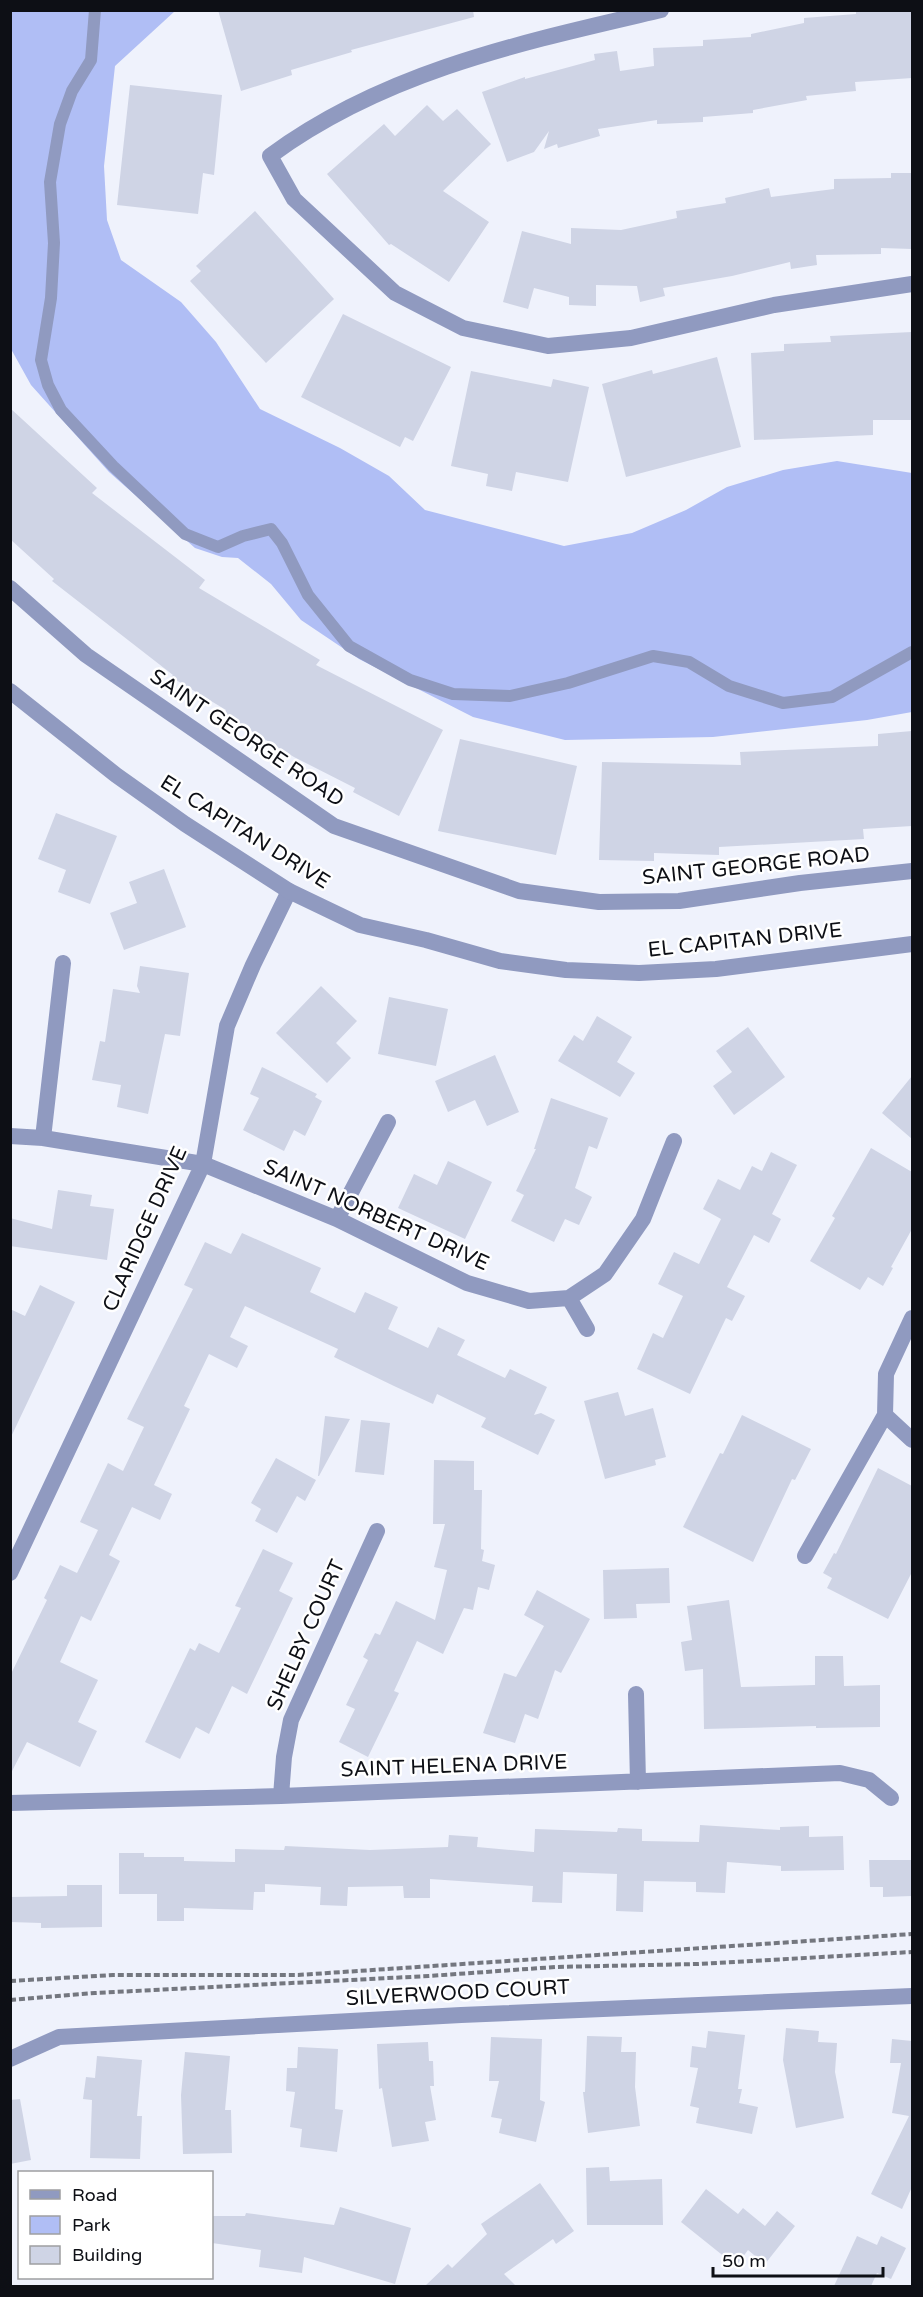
<svg xmlns="http://www.w3.org/2000/svg" width="923" height="2297" viewBox="0 0 923 2297" font-family="'Varela Round',sans-serif">
<style>
.green{fill:#b0bef5}
.building{fill:#cfd4e5}
.lines{fill:none;stroke-linecap:round;stroke-linejoin:round}
.path{stroke:#74777f;stroke-width:4;stroke-dasharray:6 3;stroke-linecap:butt}
.service{stroke:#909ac0;stroke-width:12}
.minor{stroke:#909ac0;stroke-width:16}
.tertiary{stroke:#909ac0;stroke-width:16}
.labels{text-anchor:middle;dominant-baseline:central;stroke-width:5;stroke-linejoin:round;paint-order:stroke}
.street-label{font-size:21px;fill:#0d0f15;stroke:#fff}
</style>
<rect width="100%" height="100%" fill="#eff2fc"/>
<path class="green" d="M 10,11 L 175,11 L 115,66 L 104,166 L 107,220 L 121,260 L 181,302 L 216,342 L 260,409 L 340,448 L 389,476 L 425,510 L 564,546 L 632,533 L 686,510 L 727,487 L 783,470 L 837,461 L 912,473 L 912,712 L 867,720 L 713,737 L 565,740 L 473,717 L 359,659 L 301,620 L 271,584 L 238,558 L 222,557 L 195,548 L 109,472 L 31,385 L 11,349 Z"/>
<path class="building" d="M 218,10 L 473,10 L 474,17 L 351,50 L 352,52 L 291,70 L 292,75 L 241,91 Z
M 856,10 L 912,10 L 912,78 L 855,82 L 856,91 L 806,96 L 807,100 L 753,110 L 753,113 L 703,117 L 703,122 L 657,124 L 657,120 L 598,129 L 600,136 L 558,148 L 557,144 L 544,149 L 549,131 L 534,152 L 507,162 L 482,92 L 525,77 L 525,79 L 595,60 L 594,54 L 617,51 L 620,71 L 654,66 L 653,48 L 703,46 L 703,40 L 751,37 L 751,34 L 804,23 L 804,18 L 856,14 Z
M 130,85 L 222,95 L 214,175 L 203,173 L 198,214 L 117,205 Z
M 427,105 L 443,121 L 457,109 L 491,144 L 443,191 L 489,222 L 449,282 L 391,244 L 389,245 L 327,174 L 384,124 L 395,136 Z
M 891,173 L 912,173 L 912,249 L 881,248 L 881,254 L 816,255 L 817,265 L 791,269 L 790,262 L 732,276 L 663,288 L 665,296 L 640,302 L 637,286 L 596,285 L 596,306 L 569,305 L 569,297 L 534,288 L 528,309 L 503,302 L 522,231 L 571,244 L 571,228 L 621,230 L 677,218 L 676,211 L 726,203 L 725,198 L 769,188 L 771,197 L 834,189 L 834,179 L 891,178 Z
M 255,211 L 334,299 L 266,363 L 190,281 L 201,271 L 196,266 Z
M 343,314 L 451,367 L 413,441 L 405,437 L 400,447 L 301,397 Z
M 912,332 L 912,420 L 873,420 L 873,435 L 754,440 L 751,353 L 784,351 L 784,344 L 831,342 L 830,336 Z
M 717,357 L 741,447 L 626,477 L 602,384 L 652,370 L 653,374 Z
M 471,371 L 551,387 L 553,379 L 589,387 L 568,482 L 516,472 L 512,491 L 486,486 L 488,474 L 451,466 Z
M 10,408 L 97,488 L 92,493 L 205,580 L 199,588 L 320,660 L 316,665 L 443,730 L 399,816 L 353,792 L 355,788 L 294,757 L 223,714 L 226,710 L 171,677 L 173,675 L 52,581 L 54,579 L 10,539 Z
M 912,731 L 912,826 L 863,829 L 864,839 L 719,847 L 719,855 L 654,853 L 654,861 L 599,860 L 602,762 L 741,765 L 740,752 L 878,746 L 878,734 Z
M 460,739 L 577,766 L 556,855 L 438,831 Z
M 56,813 L 117,836 L 90,904 L 58,892 L 66,870 L 38,859 Z
M 164,869 L 186,927 L 124,950 L 110,913 L 137,903 L 129,882 Z
M 140,966 L 189,973 L 180,1036 L 165,1034 L 148,1114 L 117,1107 L 121,1085 L 92,1080 L 100,1041 L 105,1042 L 113,989 L 140,993 L 137,986 Z
M 321,986 L 357,1021 L 336,1043 L 351,1058 L 327,1083 L 276,1033 Z
M 389,997 L 448,1009 L 436,1066 L 378,1054 Z
M 597,1016 L 632,1037 L 617,1062 L 635,1073 L 620,1097 L 558,1061 L 574,1035 L 583,1041 Z
M 748,1027 L 785,1077 L 734,1115 L 713,1086 L 732,1072 L 716,1051 Z
M 495,1055 L 519,1112 L 487,1126 L 475,1100 L 448,1112 L 435,1081 Z
M 262,1067 L 317,1094 L 315,1097 L 322,1101 L 305,1136 L 294,1130 L 284,1151 L 243,1130 L 259,1098 L 250,1094 Z
M 912,1076 L 912,1139 L 882,1113 Z
M 551,1098 L 608,1118 L 597,1149 L 589,1146 L 575,1188 L 592,1197 L 579,1225 L 565,1219 L 554,1242 L 511,1221 L 524,1195 L 516,1191 L 536,1149 L 534,1149 Z
M 871,1148 L 912,1172 L 912,1229 L 891,1267 L 893,1268 L 883,1286 L 868,1277 L 860,1290 L 810,1261 L 835,1218 L 832,1216 Z
M 771,1152 L 797,1165 L 772,1214 L 781,1219 L 769,1243 L 754,1235 L 727,1287 L 745,1296 L 732,1321 L 726,1318 L 690,1394 L 637,1369 L 653,1333 L 663,1338 L 683,1296 L 658,1284 L 674,1252 L 699,1264 L 721,1219 L 703,1209 L 718,1179 L 740,1190 L 752,1166 L 762,1171 Z
M 448,1161 L 492,1182 L 465,1239 L 398,1208 L 414,1174 L 437,1185 Z
M 58,1190 L 92,1195 L 90,1206 L 114,1209 L 107,1260 L 10,1246 L 10,1218 L 52,1229 Z
M 242,1233 L 321,1268 L 310,1292 L 355,1313 L 365,1292 L 398,1307 L 388,1329 L 428,1348 L 438,1327 L 465,1340 L 457,1355 L 505,1378 L 510,1369 L 547,1387 L 534,1415 L 541,1413 L 555,1420 L 538,1455 L 481,1427 L 486,1418 L 437,1394 L 433,1404 L 394,1386 L 334,1357 L 338,1349 L 245,1306 L 230,1337 L 248,1346 L 237,1368 L 209,1354 L 184,1406 L 190,1409 L 154,1485 L 172,1494 L 160,1520 L 132,1507 L 109,1555 L 120,1561 L 91,1621 L 81,1616 L 60,1662 L 98,1680 L 78,1722 L 97,1731 L 80,1767 L 27,1742 L 10,1775 L 10,1676 L 47,1600 L 44,1598 L 60,1565 L 77,1573 L 98,1530 L 80,1522 L 108,1463 L 123,1471 L 144,1427 L 127,1419 L 193,1289 L 184,1285 L 205,1242 L 231,1254 Z
M 40,1285 L 75,1302 L 10,1439 L 10,1309 L 25,1316 Z
M 618,1392 L 625,1416 L 653,1408 L 666,1457 L 655,1460 L 656,1465 L 605,1479 L 584,1401 Z
M 742,1415 L 811,1449 L 795,1480 L 792,1479 L 753,1562 L 683,1527 L 720,1453 L 723,1454 Z
M 325,1416 L 350,1419 L 319,1476 L 318,1476 Z
M 361,1420 L 390,1423 L 384,1475 L 355,1472 Z
M 276,1458 L 316,1480 L 305,1501 L 297,1496 L 277,1533 L 255,1521 L 261,1509 L 251,1503 Z
M 434,1460 L 474,1461 L 474,1490 L 482,1490 L 481,1549 L 484,1550 L 482,1561 L 495,1565 L 489,1590 L 478,1587 L 473,1610 L 464,1608 L 443,1654 L 417,1641 L 394,1691 L 399,1693 L 368,1757 L 339,1742 L 355,1709 L 346,1705 L 368,1660 L 363,1657 L 375,1633 L 380,1635 L 396,1601 L 435,1620 L 447,1570 L 434,1567 L 445,1524 L 433,1524 Z
M 878,1468 L 912,1486 L 912,1572 L 888,1619 L 827,1588 L 832,1578 L 823,1573 L 834,1553 L 836,1554 Z
M 263,1549 L 293,1563 L 279,1591 L 293,1598 L 247,1694 L 232,1686 L 209,1734 L 196,1727 L 180,1759 L 145,1742 L 190,1648 L 195,1651 L 199,1643 L 219,1653 L 241,1608 L 235,1606 Z
M 669,1568 L 670,1603 L 636,1604 L 637,1618 L 604,1619 L 603,1570 Z
M 537,1590 L 590,1619 L 561,1673 L 555,1670 L 538,1719 L 525,1714 L 515,1743 L 483,1733 L 504,1673 L 516,1677 L 544,1626 L 524,1615 Z
M 729,1600 L 741,1687 L 815,1685 L 815,1656 L 843,1656 L 844,1686 L 880,1685 L 880,1727 L 816,1728 L 816,1726 L 704,1729 L 703,1669 L 685,1671 L 681,1642 L 692,1640 L 687,1606 Z
M 700,1825 L 780,1830 L 780,1827 L 809,1826 L 809,1837 L 843,1836 L 844,1870 L 781,1871 L 781,1866 L 727,1862 L 725,1893 L 696,1892 L 696,1882 L 644,1881 L 643,1912 L 616,1911 L 617,1874 L 563,1872 L 562,1903 L 532,1902 L 533,1886 L 430,1879 L 430,1898 L 404,1898 L 403,1886 L 348,1887 L 347,1906 L 320,1905 L 321,1887 L 265,1884 L 265,1892 L 254,1892 L 253,1910 L 184,1908 L 184,1921 L 157,1921 L 157,1894 L 119,1894 L 119,1853 L 144,1853 L 144,1857 L 184,1857 L 184,1861 L 235,1862 L 235,1849 L 284,1850 L 285,1846 L 370,1850 L 448,1847 L 449,1835 L 478,1837 L 477,1847 L 534,1852 L 535,1829 L 617,1832 L 618,1828 L 642,1829 L 642,1841 L 699,1842 Z
M 869,1860 L 912,1860 L 912,1896 L 883,1897 L 883,1887 L 870,1887 Z
M 67,1885 L 102,1885 L 102,1927 L 41,1928 L 41,1923 L 10,1922 L 10,1897 L 67,1896 Z
M 786,2028 L 819,2031 L 818,2042 L 837,2043 L 835,2072 L 844,2118 L 796,2128 L 783,2060 Z
M 708,2031 L 745,2035 L 738,2089 L 742,2089 L 739,2103 L 758,2107 L 752,2134 L 696,2123 L 699,2108 L 690,2106 L 698,2068 L 690,2067 L 692,2046 L 706,2048 Z
M 587,2036 L 622,2037 L 621,2052 L 636,2052 L 635,2087 L 640,2126 L 588,2133 L 583,2092 L 585,2092 Z
M 491,2037 L 542,2039 L 540,2100 L 545,2102 L 536,2142 L 499,2133 L 502,2119 L 491,2117 L 499,2081 L 489,2081 Z
M 892,2039 L 912,2041 L 912,2187 L 902,2209 L 871,2194 L 909,2116 L 892,2113 L 901,2063 L 890,2063 Z
M 428,2042 L 429,2061 L 433,2061 L 434,2086 L 430,2086 L 436,2120 L 425,2122 L 429,2141 L 392,2147 L 382,2088 L 379,2089 L 377,2044 Z
M 298,2047 L 338,2049 L 335,2109 L 343,2110 L 337,2152 L 300,2147 L 302,2129 L 290,2127 L 295,2092 L 286,2091 L 287,2068 L 297,2068 Z
M 185,2052 L 230,2056 L 225,2110 L 231,2110 L 232,2153 L 183,2154 L 181,2095 Z
M 97,2056 L 142,2060 L 137,2116 L 142,2116 L 140,2159 L 90,2158 L 92,2100 L 83,2099 L 86,2077 L 95,2078 Z
M 20,2099 L 31,2160 L 10,2164 L 10,2100 Z
M 609,2167 L 610,2181 L 662,2179 L 663,2225 L 587,2225 L 586,2168 Z
M 540,2183 L 574,2231 L 556,2244 L 553,2239 L 504,2274 L 516,2286 L 425,2286 L 448,2264 L 452,2268 L 487,2234 L 481,2224 Z
M 706,2189 L 738,2214 L 743,2208 L 765,2226 L 777,2211 L 795,2226 L 765,2264 L 748,2250 L 736,2266 L 681,2222 Z
M 340,2207 L 411,2228 L 395,2284 L 304,2257 L 302,2273 L 259,2267 L 261,2250 L 212,2243 L 212,2216 L 245,2216 L 246,2213 L 334,2225 Z
M 857,2236 L 877,2245 L 881,2236 L 906,2248 L 891,2279 L 877,2273 L 871,2286 L 834,2286 Z"/>
<g class="lines">
<path class="path" d="M 10,1981 L 113,1975 L 298,1975 L 912,1934
M 10,2000 L 95,1993 L 429,1976 L 555,1967 L 697,1964 L 912,1952"/>
<path class="service" d="M 95,10 L 91,60 L 72,91 L 60,124 L 50,182 L 54,243 L 51,298 L 41,360 L 48,385 L 61,410 L 113,466 L 185,534 L 218,547 L 243,536 L 271,529 L 282,543 L 308,595 L 349,646 L 410,680 L 453,694 L 510,696 L 568,683 L 653,656 L 689,662 L 729,686 L 783,703 L 832,697 L 912,652"/>
<path class="minor" d="M 661,10 C 524,42 385,71 270,156 L 294,199 L 395,293 L 463,328 L 548,346 L 631,338 L 774,305 L 912,284
M 10,588 L 86,655 L 334,826 L 519,891 L 599,902 L 679,901 L 800,883 L 912,871
M 10,1136 L 43,1138 L 203,1164 L 337,1219 L 467,1283 L 529,1301 L 569,1298 L 605,1274 L 643,1219 L 674,1141
M 43,1138 L 63,963
M 337,1219 L 388,1122
M 569,1298 L 587,1329
M 912,1318 L 886,1374 L 885,1415 L 912,1440
M 805,1556 L 885,1415
M 10,1573 L 203,1164 L 227,1026 L 253,965 L 289,891
M 636,1694 L 638,1782
M 281,1796 L 284,1757 L 291,1720 L 377,1531
M 10,1803 L 281,1796 L 840,1773 L 869,1780 L 891,1798
M 10,2059 L 59,2037 L 461,2015 L 912,1996"/>
<path class="tertiary" d="M 10,691 L 116,775 L 185,824 L 289,891 L 360,925 L 426,940 L 500,961 L 566,970 L 639,973 L 716,969 L 912,944"/>
</g>
<g class="labels">
<g class="street-label">
<text transform="translate(247 738) rotate(34)">SAINT GEORGE ROAD</text>
<text transform="translate(245 832) rotate(32)">EL CAPITAN DRIVE</text>
<text transform="translate(756 866) rotate(-6)">SAINT GEORGE ROAD</text>
<text transform="translate(745 940) rotate(-6)">EL CAPITAN DRIVE</text>
<text transform="translate(376 1215) rotate(24)">SAINT NORBERT DRIVE</text>
<text transform="translate(145 1229) rotate(-66)">CLARIDGE DRIVE</text>
<text transform="translate(306 1635) rotate(-66)">SHELBY COURT</text>
<text transform="translate(454 1766) rotate(-2)">SAINT HELENA DRIVE</text>
<text transform="translate(458 1993) rotate(-3)">SILVERWOOD COURT</text>
</g>
</g>
<rect width="923" height="2297" fill="none" stroke="#0d0f15" stroke-width="24"/>
<rect x="18" y="2171" width="195" height="108" fill="#ffffff" stroke="#9e9fa1" stroke-width="1.5"/>
<rect x="30" y="2190" width="30" height="9" fill="#909ac0" stroke="#9e9fa1" stroke-width="1.5"/>
<text x="72" y="2201" font-size="18" fill="#0d0f15">Road</text>
<rect x="30" y="2216" width="30" height="18" fill="#b0bef5" stroke="#9e9fa1" stroke-width="1.5"/>
<text x="72" y="2231" font-size="18" fill="#0d0f15">Park</text>
<rect x="30" y="2246" width="30" height="18" fill="#cfd4e5" stroke="#9e9fa1" stroke-width="1.5"/>
<text x="72" y="2261" font-size="18" fill="#0d0f15">Building</text>
<path d="M713 2267v9h170v-9" fill="none" stroke="#0d0f15" stroke-width="3"/>
<text x="722" y="2267" font-size="18" fill="#0d0f15" stroke="#ffffff" stroke-width="4.5" paint-order="stroke">50 m</text>
</svg>
